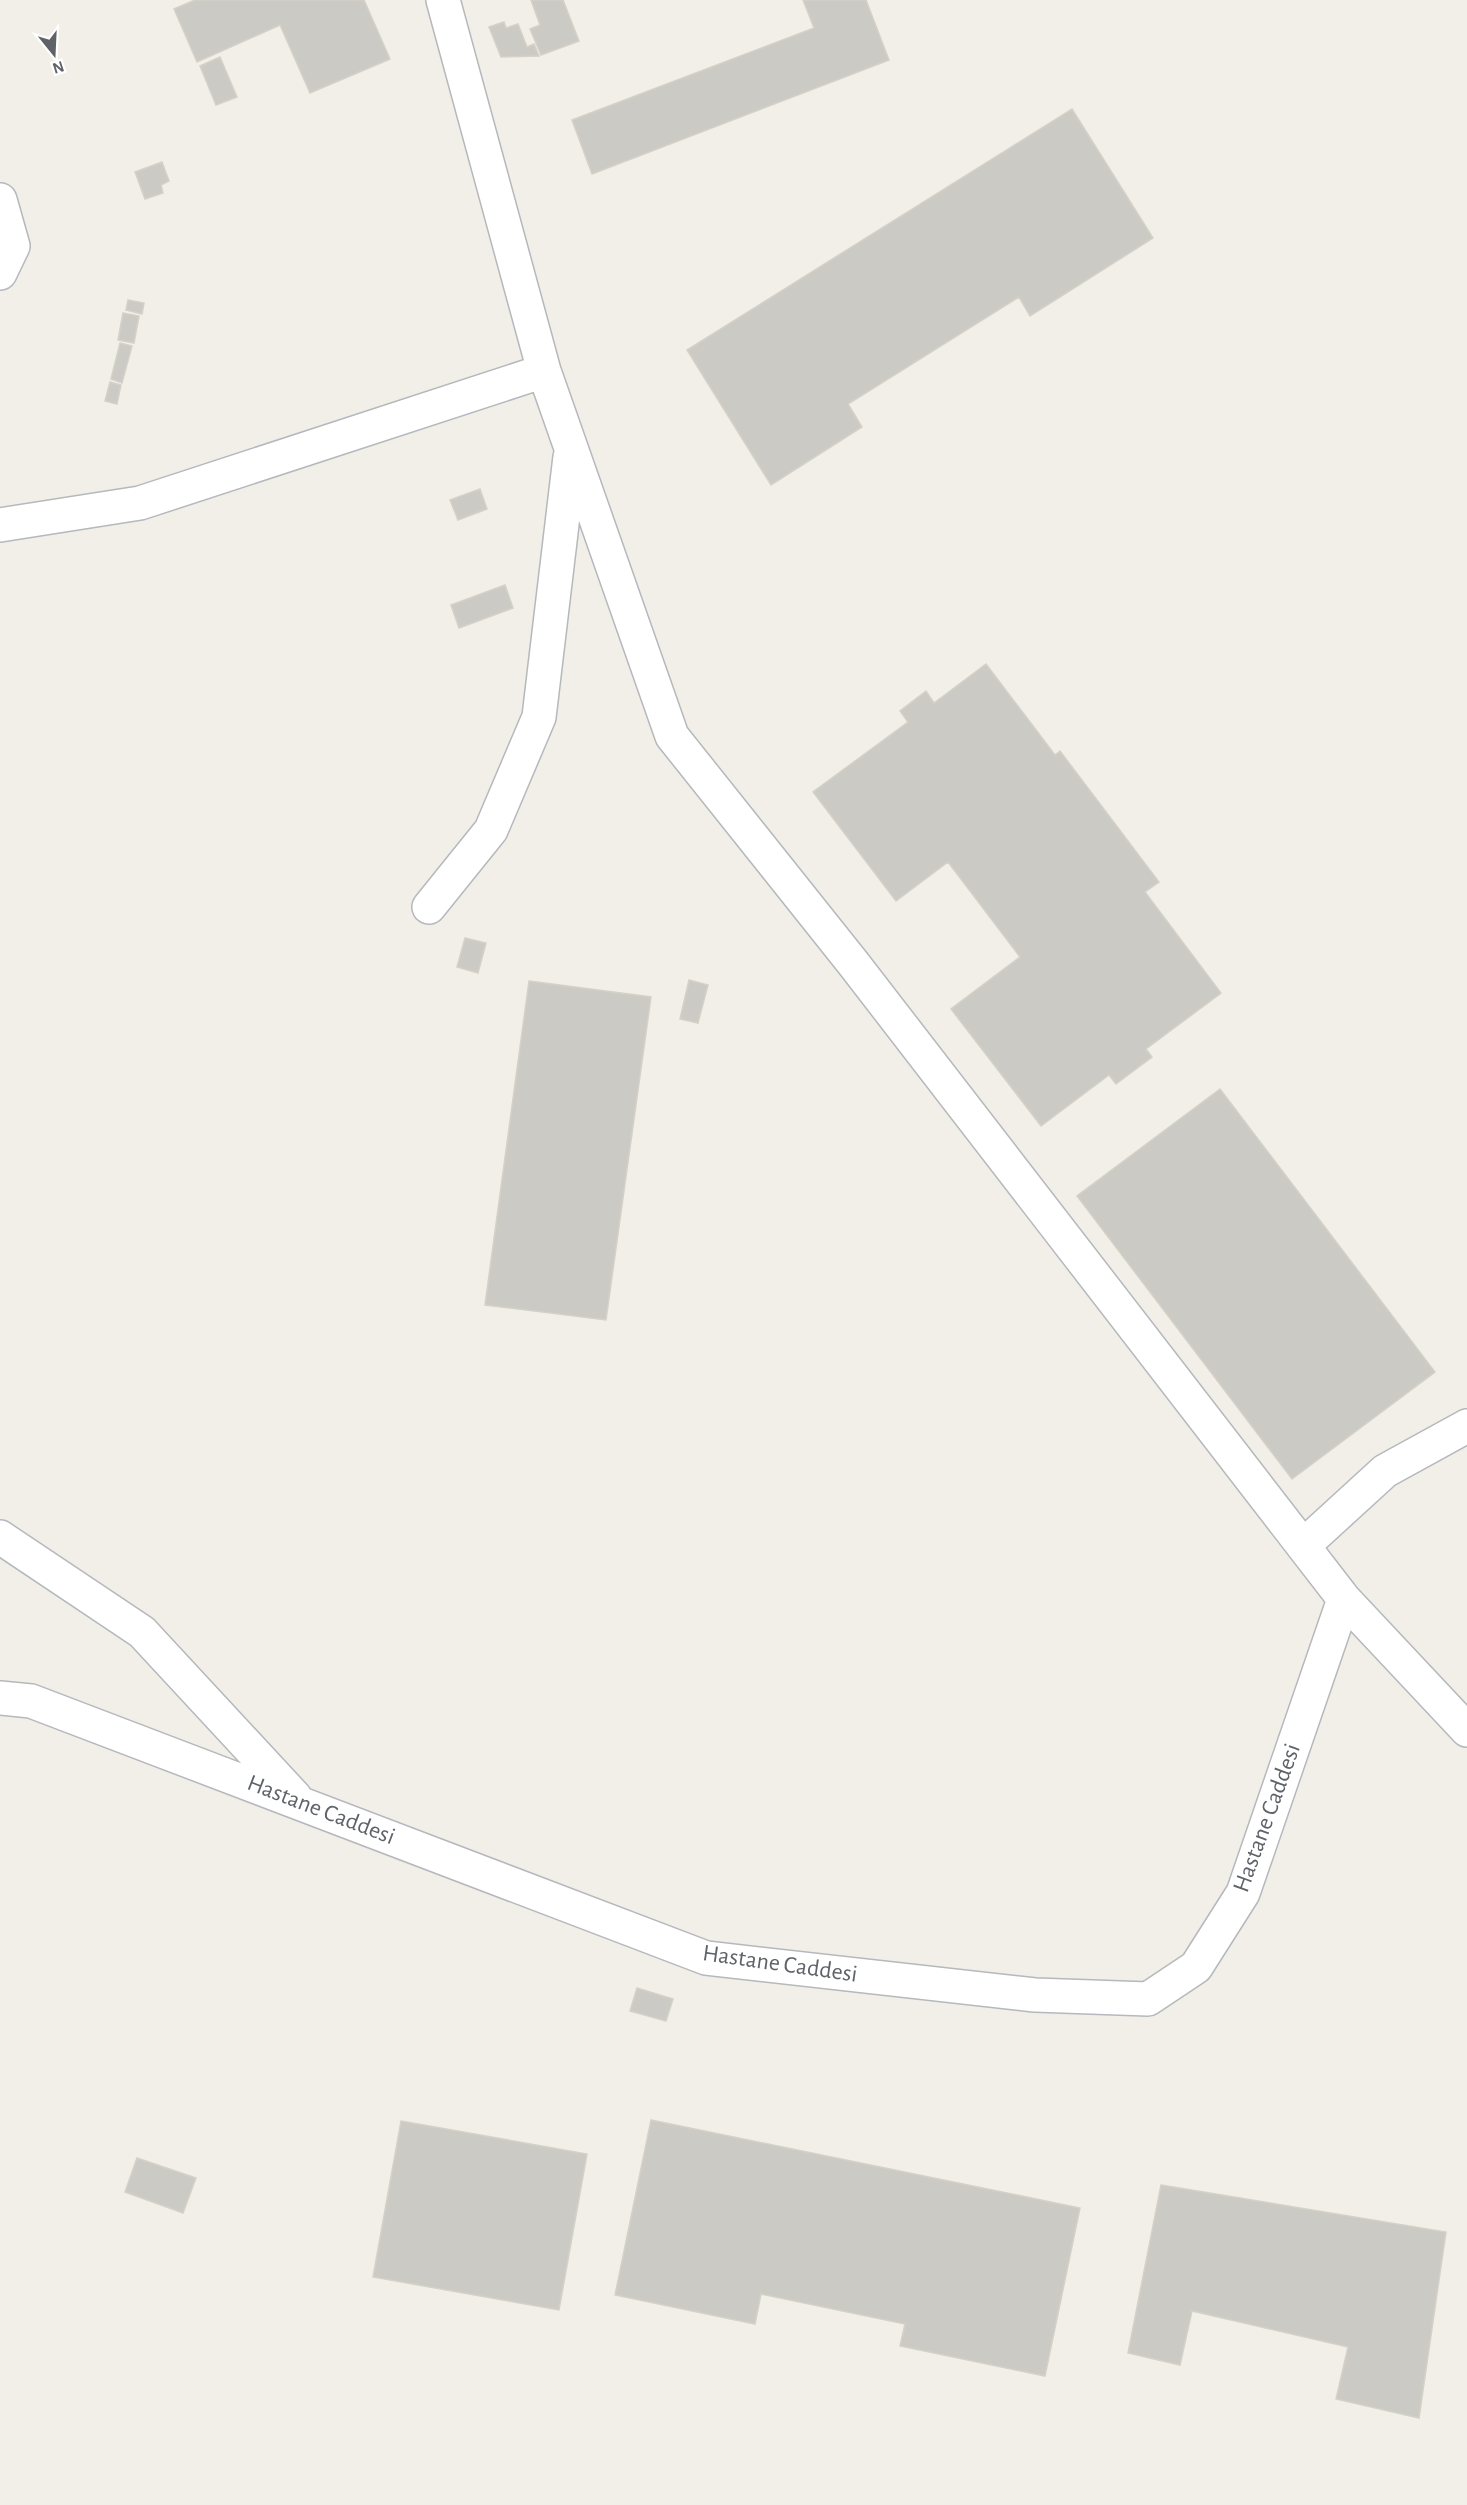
<svg xmlns="http://www.w3.org/2000/svg" width="1467" height="2505" viewBox="0 0 1467 2505" font-family="'Alegreya Sans',sans-serif">
<style>
.building{fill:#cccac5;stroke:#d6d1c6;stroke-width:1.5}
.lines{fill:none;stroke-linecap:round;stroke-linejoin:round}
.minor-casing{stroke:#b5b8bc;stroke-width:36}
.minor{stroke:#fff;stroke-width:33}
.labels{text-anchor:middle;dominant-baseline:central;stroke-width:4.5;stroke-linejoin:round;paint-order:stroke}
.street-label{font-size:24px;fill:#5f6368;stroke:#fff}
</style>
<rect width="100%" height="100%" fill="#f1efe8"/>
<path class="building" d="M 195,0 L 364,0 L 390,59 L 310,93 L 280,25 L 197,62 L 174,9 Z
M 531,0 L 563,0 L 579,41 L 541,55 L 530,29 L 540,25 Z
M 803,0 L 866,0 L 889,60 L 592,174 L 572,120 L 814,28 Z
M 504,22 L 506,28 L 518,24 L 527,47 L 534,44 L 539,56 L 501,57 L 489,27 Z
M 220,57 L 237,97 L 216,105 L 200,66 Z
M 1072,109 L 1153,238 L 1030,316 L 1019,297 L 848,404 L 862,427 L 771,485 L 687,350 Z
M 162,162 L 169,181 L 161,185 L 163,193 L 145,199 L 135,172 Z
M 128,300 L 144,303 L 142,314 L 126,310 Z
M 123,313 L 139,316 L 134,343 L 118,340 Z
M 120,343 L 132,346 L 122,383 L 111,379 Z
M 110,382 L 121,385 L 117,404 L 105,401 Z
M 480,489 L 487,509 L 458,520 L 450,500 Z
M 505,585 L 513,608 L 459,628 L 451,605 Z
M 986,664 L 1055,755 L 1060,751 L 1159,882 L 1145,892 L 1221,993 L 1146,1049 L 1152,1057 L 1116,1084 L 1109,1075 L 1041,1126 L 951,1009 L 1020,957 L 948,862 L 896,901 L 813,792 L 908,722 L 900,711 L 926,691 L 934,703 Z
M 465,938 L 486,943 L 478,973 L 457,967 Z
M 689,980 L 708,985 L 698,1023 L 680,1019 Z
M 529,981 L 651,997 L 606,1320 L 485,1305 Z
M 1220,1089 L 1435,1372 L 1292,1479 L 1077,1196 Z
M 637,1988 L 673,1999 L 666,2021 L 630,2011 Z
M 651,2120 L 1080,2208 L 1045,2376 L 900,2346 L 905,2324 L 761,2294 L 755,2324 L 615,2295 Z
M 401,2121 L 587,2154 L 559,2310 L 373,2277 Z
M 137,2158 L 196,2178 L 183,2213 L 125,2192 Z
M 1161,2185 L 1446,2232 L 1419,2418 L 1336,2399 L 1348,2347 L 1192,2311 L 1180,2365 L 1128,2353 Z"/>
<g class="lines">
<defs>
<path id="minor" d="M 443,0 L 544,371 L 672,736 L 853,963 L 1344,1599 L 1467,1730
M 0,200 L 13,246 L 0,273
M 0,525 L 140,503 L 544,371
M 429,907 L 491,830 L 539,717 L 570,457
M 0,1537 L 142,1632 L 295,1797
M 1303,1546 L 1385,1471 L 1467,1426
M 0,1698 L 31,1701 L 706,1958 L 1035,1995 L 1148,1999 L 1196,1967 L 1243,1893 L 1344,1599"/>
</defs>
<use href="#minor" class="minor-casing"/>
<use href="#minor" class="minor"/>
</g>
<g class="labels">
<g class="street-label">
<text transform="translate(321 1810) rotate(21)">Hastane Caddesi</text>
<text transform="translate(1267 1818) rotate(-70)">Hastane Caddesi</text>
<text transform="translate(780 1964) rotate(8)">Hastane Caddesi</text>
</g>
</g>
<g transform="translate(54 54) rotate(162)" stroke="#ffffff" stroke-width="4.5" paint-order="stroke">
<path d="M0-4.5L10 22L0 15L-10 22Z" fill="#5f6368"/>
<text y="-9" font-size="16" font-weight="bold" text-anchor="middle" fill="#5f6368">N</text>
</g>
</svg>
